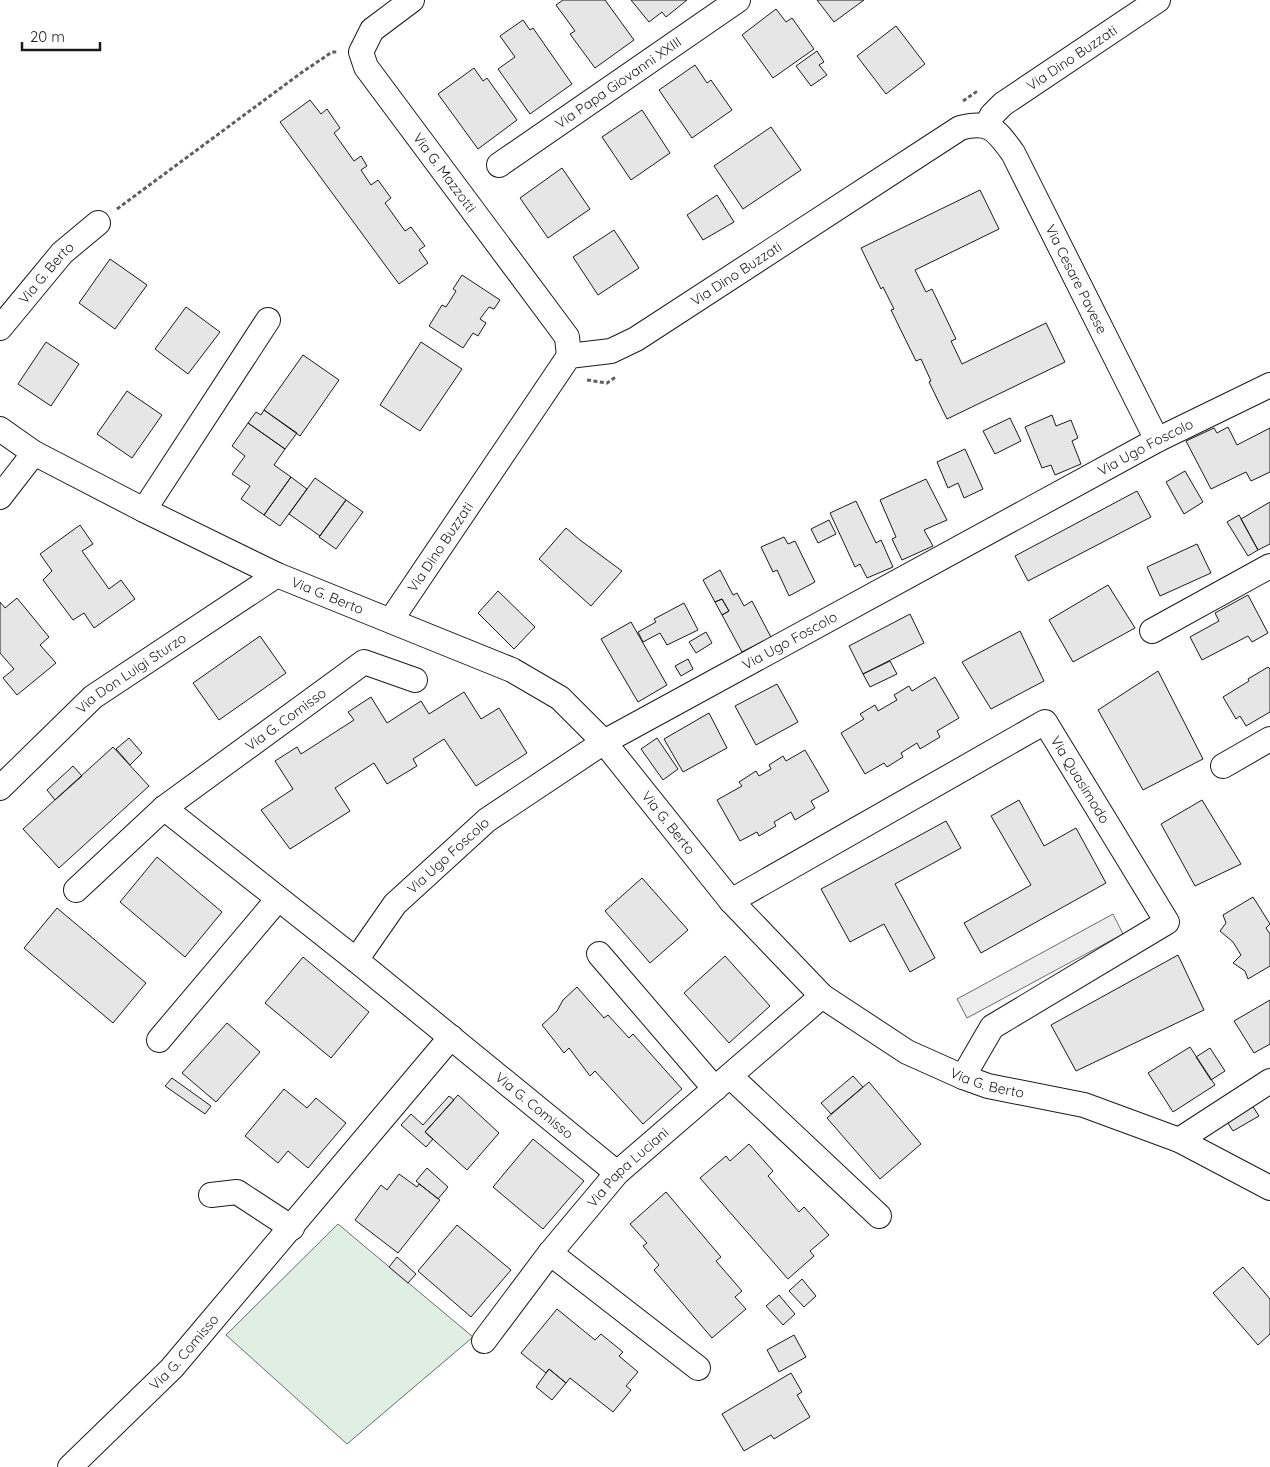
<svg xmlns="http://www.w3.org/2000/svg" width="1270" height="1467" viewBox="0 0 1270 1467" font-family="Quicksand,sans-serif">
<style>
.green{fill:#e0efe3;stroke:#6a6a6a}
.parking{fill:#ededed;stroke:#6a6a6a}
.building{fill:#e6e6e6;stroke:#1a1a1a}
.lines{fill:none;stroke-linecap:round;stroke-linejoin:round}
.minor-casing{stroke:#1a1a1a;stroke-width:26}
.path{stroke:#5f5f5f;stroke-width:3;stroke-dasharray:4 2.5;stroke-linecap:butt}
.minor{stroke:#fff;stroke-width:24}
.labels{text-anchor:middle;dominant-baseline:central;stroke-width:4;stroke-linejoin:round;paint-order:stroke}
.street-label{font-size:14px;fill:#1a1a1a;stroke:#fff}
</style>
<rect width="100%" height="100%" fill="#fff"/>
<path class="green" d="M 338,1224 L 473,1337 L 347,1444 L 226,1335 Z"/>
<path class="parking" d="M 1113,914 L 1123,934 L 967,1018 L 957,999 Z"/>
<path class="building" d="M 563,0 L 605,0 L 634,40 L 595,68 L 570,34 L 575,31 L 556,5 Z
M 631,0 L 687,0 L 666,17 L 662,12 L 649,22 Z
M 817,0 L 864,0 L 834,22 Z
M 776,9 L 786,22 L 792,18 L 814,49 L 773,78 L 742,35 Z
M 523,20 L 530,30 L 533,28 L 572,84 L 530,114 L 498,69 L 515,57 L 500,36 Z
M 896,26 L 925,64 L 886,94 L 857,56 Z
M 817,51 L 824,62 L 819,65 L 827,75 L 811,86 L 796,66 Z
M 695,65 L 707,83 L 711,80 L 732,110 L 692,138 L 659,90 Z
M 474,68 L 483,81 L 487,78 L 517,120 L 478,149 L 438,94 Z
M 310,100 L 321,114 L 327,109 L 340,128 L 334,133 L 354,161 L 361,156 L 367,166 L 361,170 L 371,185 L 378,180 L 391,198 L 385,203 L 405,231 L 411,227 L 425,246 L 419,250 L 428,263 L 399,284 L 280,122 Z
M 642,110 L 670,153 L 631,180 L 602,137 Z
M 771,127 L 801,170 L 743,209 L 714,166 Z
M 562,168 L 590,209 L 548,238 L 520,198 Z
M 980,190 L 999,229 L 915,270 L 926,292 L 932,289 L 956,339 L 951,341 L 962,364 L 1046,323 L 1065,362 L 947,419 L 929,382 L 931,381 L 921,359 L 916,361 L 891,310 L 894,309 L 883,287 L 881,289 L 861,248 Z
M 717,195 L 734,222 L 703,240 L 687,215 Z
M 614,230 L 639,268 L 598,295 L 573,257 Z
M 110,259 L 147,285 L 115,329 L 79,303 Z
M 462,275 L 500,300 L 494,309 L 489,307 L 480,319 L 486,323 L 478,336 L 473,333 L 463,348 L 429,326 L 442,305 L 446,307 L 456,291 L 453,289 Z
M 186,307 L 220,332 L 188,374 L 155,349 Z
M 46,342 L 79,364 L 51,406 L 18,384 Z
M 421,342 L 462,369 L 420,431 L 380,405 Z
M 303,355 L 339,380 L 300,436 L 264,410 Z
M 127,391 L 162,415 L 132,458 L 97,434 Z
M 264,410 L 297,433 L 285,449 L 248,423 L 256,412 L 261,415 Z
M 1052,415 L 1056,426 L 1071,420 L 1078,438 L 1072,441 L 1081,464 L 1055,475 L 1051,465 L 1042,468 L 1025,427 Z
M 1010,418 L 1021,441 L 995,454 L 983,431 Z
M 248,423 L 285,449 L 274,465 L 291,477 L 264,515 L 241,499 L 250,486 L 232,474 L 245,456 L 232,446 Z
M 1228,427 L 1237,445 L 1270,428 L 1270,472 L 1251,481 L 1246,472 L 1211,489 L 1186,441 L 1214,428 L 1217,433 Z
M 965,449 L 983,489 L 964,498 L 958,483 L 948,488 L 937,462 Z
M 1185,471 L 1203,502 L 1184,514 L 1166,482 Z
M 291,477 L 307,489 L 280,526 L 264,515 Z
M 315,478 L 346,500 L 320,536 L 289,514 Z
M 926,479 L 947,520 L 924,530 L 933,546 L 902,560 L 892,539 L 896,537 L 880,500 Z
M 1137,491 L 1151,517 L 1028,581 L 1015,556 Z
M 346,500 L 363,512 L 336,549 L 319,537 Z
M 856,501 L 876,543 L 881,540 L 893,567 L 867,578 L 860,564 L 855,567 L 830,513 Z
M 1270,502 L 1270,544 L 1258,550 L 1241,519 Z
M 1239,515 L 1258,550 L 1248,556 L 1227,522 Z
M 829,520 L 836,534 L 818,543 L 811,529 Z
M 80,525 L 93,544 L 82,551 L 109,589 L 121,580 L 135,599 L 94,628 L 84,613 L 73,620 L 43,580 L 52,571 L 40,554 Z
M 566,528 L 580,540 L 622,571 L 591,606 L 539,559 Z
M 784,537 L 788,544 L 795,541 L 815,582 L 789,596 L 777,570 L 773,572 L 761,547 Z
M 1197,544 L 1211,573 L 1160,596 L 1147,567 Z
M 720,570 L 733,595 L 737,593 L 744,606 L 752,601 L 773,641 L 755,652 L 752,647 L 742,652 L 722,615 L 729,611 L 722,599 L 715,602 L 703,580 Z
M 1108,585 L 1135,628 L 1073,662 L 1049,620 Z
M 498,591 L 535,627 L 514,649 L 478,613 Z
M 1248,595 L 1268,633 L 1252,642 L 1248,636 L 1202,660 L 1190,637 L 1219,621 L 1215,613 Z
M 17,598 L 49,637 L 40,645 L 56,663 L 17,695 L 3,678 L 14,669 L 0,653 L 0,602 L 5,608 Z
M 722,599 L 729,611 L 722,615 L 715,602 Z
M 684,603 L 698,630 L 667,645 L 660,633 L 643,642 L 638,632 L 656,622 L 654,619 Z
M 910,614 L 924,643 L 863,674 L 849,646 Z
M 631,622 L 667,685 L 638,702 L 601,639 Z
M 1020,631 L 1044,681 L 991,709 L 962,662 Z
M 706,632 L 712,643 L 696,653 L 689,642 Z
M 260,636 L 286,673 L 219,720 L 193,683 Z
M 688,659 L 693,669 L 681,676 L 675,666 Z
M 890,661 L 897,674 L 870,687 L 863,674 Z
M 1268,667 L 1270,669 L 1270,712 L 1246,726 L 1240,716 L 1236,719 L 1223,697 L 1249,681 L 1248,679 Z
M 1158,671 L 1203,759 L 1143,790 L 1098,710 Z
M 935,677 L 959,718 L 937,731 L 940,737 L 920,749 L 917,743 L 901,753 L 903,757 L 887,767 L 884,763 L 865,774 L 841,733 L 864,719 L 860,714 L 875,705 L 878,711 L 897,700 L 894,695 L 909,686 L 912,691 Z
M 777,684 L 798,722 L 756,745 L 735,706 Z
M 464,692 L 481,719 L 499,708 L 527,753 L 476,786 L 444,739 L 413,759 L 417,766 L 387,784 L 374,763 L 335,788 L 350,811 L 290,849 L 261,810 L 293,789 L 275,761 L 297,747 L 301,754 L 354,720 L 348,712 L 371,697 L 387,723 L 421,701 L 429,714 Z
M 709,713 L 727,748 L 683,772 L 664,739 Z
M 129,738 L 142,753 L 130,765 L 116,749 Z
M 657,738 L 678,769 L 663,780 L 641,749 Z
M 113,747 L 149,786 L 59,868 L 23,829 Z
M 805,750 L 829,791 L 811,801 L 815,808 L 795,820 L 791,812 L 774,822 L 776,826 L 759,836 L 757,832 L 740,841 L 717,800 L 742,786 L 739,782 L 756,771 L 759,776 L 771,769 L 769,765 L 783,756 L 786,761 Z
M 73,766 L 82,776 L 55,800 L 47,790 Z
M 1019,800 L 1044,846 L 1076,828 L 1106,883 L 981,953 L 964,923 L 1031,885 L 991,816 Z
M 1202,800 L 1241,864 L 1195,886 L 1161,824 Z
M 946,821 L 961,848 L 895,884 L 935,958 L 910,972 L 884,924 L 850,942 L 821,889 Z
M 157,857 L 222,912 L 185,957 L 120,902 Z
M 642,878 L 688,930 L 650,963 L 605,911 Z
M 1253,897 L 1270,924 L 1266,928 L 1270,934 L 1270,966 L 1248,979 L 1245,971 L 1233,963 L 1241,955 L 1233,942 L 1220,931 L 1226,923 L 1223,915 Z
M 57,908 L 146,983 L 113,1023 L 24,948 Z
M 1178,955 L 1204,1010 L 1076,1071 L 1051,1025 Z
M 725,956 L 770,1006 L 729,1043 L 684,993 Z
M 303,957 L 369,1012 L 331,1058 L 265,1003 Z
M 577,987 L 604,1018 L 608,1015 L 629,1038 L 633,1034 L 682,1089 L 643,1124 L 595,1071 L 590,1076 L 569,1048 L 564,1053 L 542,1025 L 557,1011 L 563,1000 Z
M 1270,1000 L 1270,1044 L 1254,1053 L 1234,1021 Z
M 227,1023 L 260,1052 L 216,1102 L 182,1073 Z
M 1190,1047 L 1215,1085 L 1173,1112 L 1148,1073 Z
M 1210,1048 L 1225,1071 L 1211,1080 L 1196,1057 Z
M 853,1076 L 863,1087 L 831,1114 L 821,1103 Z
M 172,1078 L 211,1106 L 205,1114 L 165,1086 Z
M 869,1082 L 921,1144 L 880,1179 L 827,1118 Z
M 284,1089 L 307,1108 L 316,1098 L 346,1123 L 308,1168 L 288,1151 L 278,1163 L 245,1136 Z
M 458,1095 L 499,1133 L 467,1170 L 425,1132 Z
M 449,1096 L 454,1100 L 425,1132 L 433,1139 L 426,1147 L 401,1125 L 411,1114 L 423,1125 Z
M 1250,1102 L 1259,1116 L 1233,1131 L 1224,1117 Z
M 533,1139 L 584,1181 L 543,1229 L 493,1187 Z
M 749,1144 L 773,1171 L 768,1176 L 799,1212 L 804,1207 L 829,1235 L 810,1251 L 814,1256 L 788,1279 L 700,1178 L 726,1156 L 730,1161 Z
M 427,1168 L 448,1187 L 438,1199 L 416,1181 Z
M 399,1174 L 417,1187 L 419,1184 L 440,1200 L 398,1253 L 355,1220 L 381,1185 L 387,1190 Z
M 666,1192 L 721,1257 L 716,1261 L 742,1291 L 735,1297 L 746,1309 L 712,1338 L 654,1270 L 659,1265 L 643,1246 L 647,1243 L 630,1224 Z
M 457,1225 L 511,1270 L 471,1317 L 418,1271 Z
M 397,1257 L 416,1274 L 408,1283 L 389,1267 Z
M 1243,1267 L 1270,1299 L 1270,1334 L 1258,1345 L 1213,1293 Z
M 802,1279 L 816,1296 L 804,1307 L 789,1291 Z
M 779,1295 L 795,1314 L 783,1325 L 766,1306 Z
M 557,1309 L 595,1340 L 601,1334 L 623,1352 L 619,1356 L 638,1372 L 626,1386 L 631,1390 L 613,1412 L 570,1378 L 566,1383 L 549,1369 L 546,1373 L 521,1353 Z
M 794,1335 L 806,1357 L 779,1372 L 767,1350 Z
M 549,1369 L 566,1383 L 552,1400 L 536,1387 Z
M 791,1373 L 802,1392 L 797,1395 L 810,1417 L 774,1439 L 771,1435 L 744,1451 L 722,1414 Z"/>
<g class="lines">
<defs>
<g id="minor">
<path id="s1" d="M 412,0 L 372,30 L 361,52 L 366,67 L 567,337 L 569,356"/>
<path id="s2" d="M 986,126 L 992,115 L 1003,104 L 1158,0"/>
<path id="s3" d="M 499,165 L 738,0"/>
<path id="s4" d="M 0,328 L 62,253 L 98,223"/>
<path id="s5" d="M 0,429 L 34,453 L 144,510 L 277,575 L 512,670 L 560,698 L 604,742 L 731,901 L 822,996 L 907,1052 L 963,1077 L 988,1086 L 1084,1105 L 1179,1140 L 1270,1188"/>
<path d="M 0,497 L 34,453"/>
<path d="M 144,510 L 268,320"/>
<path id="s6" d="M 391,620 L 569,356 L 611,351 L 636,339 L 960,128 C 990,120 996,130 1013,153 L 1157,440"/>
<path d="M 1152,631 L 1270,566"/>
<path d="M 1223,766 L 1270,739"/>
<path id="s7" d="M 0,788 L 93,697 L 277,575"/>
<path id="s8" d="M 164,808 L 356,960 L 617,1173"/>
<path id="s9" d="M 76,890 L 164,808 L 364,662 L 415,680"/>
<path id="s10" d="M 731,901 L 1045,722 L 1167,922 L 992,1027 L 963,1077"/>
<path d="M 599,954 L 715,1089"/>
<path id="s11" d="M 356,960 L 395,904 L 487,820 L 604,742 L 1157,440 L 1270,385"/>
<path d="M 159,1040 L 278,899"/>
<path d="M 730,1076 L 879,1216"/>
<path d="M 1179,1140 L 1270,1081"/>
<path d="M 211,1195 L 237,1192 L 292,1228"/>
<path d="M 550,1253 L 698,1368"/>
<path id="s12" d="M 484,1341 L 550,1253 L 617,1173 L 822,996"/>
<path id="s13" d="M 70,1467 L 172,1368 L 451,1037"/>
</g>
</defs>
<use href="#minor" class="minor-casing"/>
<path class="path" d="M 963,101 L 979,90
M 117,209 L 301,73 L 332,52 L 337,52
M 587,380 L 607,383 L 617,376"/>
<use href="#minor" class="minor"/>
</g>
<g class="labels">
<g class="street-label">
<text stroke="none"><textPath href="#s2" startOffset="111">Via Dino Buzzati</textPath></text>
<text stroke="none"><textPath href="#s3" startOffset="145">Via Papa Giovanni XXIII</textPath></text>
<text stroke="none"><textPath href="#s1" startOffset="222">Via G. Mazzotti</textPath></text>
<text stroke="none"><textPath href="#s4" startOffset="72">Via G. Berto</textPath></text>
<text stroke="none"><textPath href="#s6" startOffset="508">Via Dino Buzzati</textPath></text>
<text stroke="none"><textPath href="#s6" startOffset="981">Via Cesare Pavese</textPath></text>
<text stroke="none"><textPath href="#s11" startOffset="950">Via Ugo Foscolo</textPath></text>
<text stroke="none"><textPath href="#s6" startOffset="88">Via Dino Buzzati</textPath></text>
<text stroke="none"><textPath href="#s5" startOffset="368">Via G. Berto</textPath></text>
<text stroke="none"><textPath href="#s11" startOffset="545">Via Ugo Foscolo</textPath></text>
<text stroke="none"><textPath href="#s7" startOffset="175">Via Don Luigi Sturzo</textPath></text>
<text stroke="none"><textPath href="#s9" startOffset="271">Via G. Comisso</textPath></text>
<text stroke="none"><textPath href="#s10" startOffset="429">Via Quasimodo</textPath></text>
<text stroke="none"><textPath href="#s5" startOffset="788">Via G. Berto</textPath></text>
<text stroke="none"><textPath href="#s11" startOffset="140">Via Ugo Foscolo</textPath></text>
<text stroke="none"><textPath href="#s5" startOffset="1208">Via G. Berto</textPath></text>
<text stroke="none"><textPath href="#s8" startOffset="475">Via G. Comisso</textPath></text>
<text stroke="none"><textPath href="#s12" startOffset="226">Via Papa Luciani</textPath></text>
<text stroke="none"><textPath href="#s13" startOffset="162">Via G. Comisso</textPath></text>
</g>
</g>
<path d="M22 42v8h78v-8" fill="none" stroke="#1a1a1a" stroke-width="2.5"/>
<text x="30" y="42" font-size="15" fill="#1a1a1a" stroke="#ffffff" stroke-width="4" paint-order="stroke">20 m</text>
</svg>
